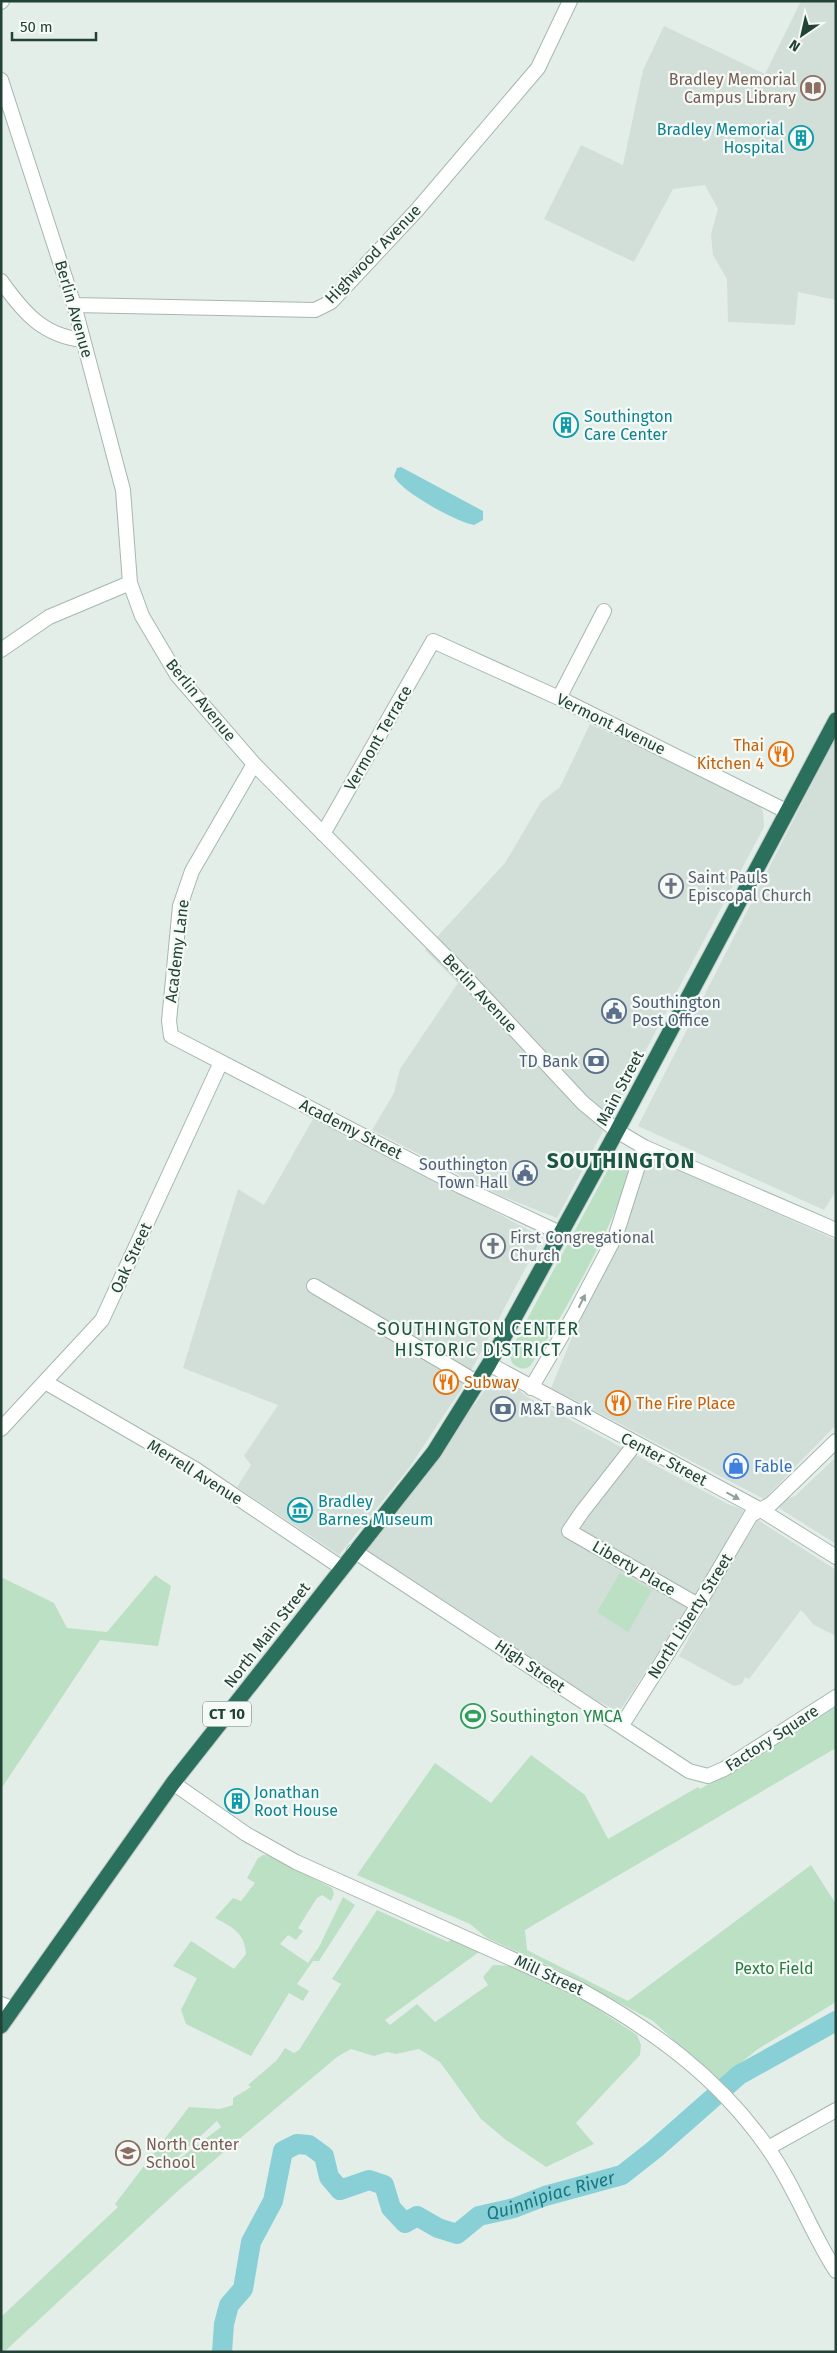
<svg xmlns="http://www.w3.org/2000/svg" width="837" height="2353" viewBox="0 0 837 2353" font-family="'Fira Sans',sans-serif">
<style>
.built{fill:#d2ded8}
.green{fill:#bbe0c3;fill-rule:evenodd}
.water{fill:#88d0d6}
.lines{fill:none;stroke-linecap:round;stroke-linejoin:round}
.river{stroke:#88d0d6;stroke-width:20}
.minor-casing{stroke:#a6b7b0;stroke-width:16}
.highway-casing{stroke:#c1cac7;stroke-width:17}
.minor{stroke:#fff;stroke-width:14}
.highway{stroke:#2b6f5d;stroke-width:15}
.oneway{fill:#90a09b}
.labels{text-anchor:middle;dominant-baseline:central;stroke-width:4.5;stroke-linejoin:round;paint-order:stroke}
.shield{fill:#f5faf7;stroke:#617871;stroke-width:1}
.shield-label{font-size:15px;font-weight:bold;fill:#224137}
.education-label{font-size:16px;fill:#785e54;stroke:#f5faf7;text-anchor:end}
.culture-label{font-size:16px;fill:#0d838f;stroke:#f5faf7;text-anchor:start}
.street-label{font-size:16px;fill:#224137;stroke:#f5faf7}
.food-label{font-size:16px;fill:#c56008;stroke:#f5faf7;text-anchor:start}
.worship-label{font-size:16px;fill:#5b616d;stroke:#f5faf7;text-anchor:start}
.service-label{font-size:16px;fill:#4e5e75;stroke:#f5faf7;text-anchor:start}
.shop-label{font-size:16px;fill:#366cbe;stroke:#f5faf7;text-anchor:start}
.leisure-label{font-size:16px;fill:#27864d;stroke:#f5faf7;text-anchor:start}
.park-label{font-size:16px;fill:#297b43;stroke:#f5faf7}
.neighbourhood-label{font-size:18px;letter-spacing:1px;fill:#1c5543;stroke:#f5faf7}
.water-label{font-size:18px;font-style:italic;fill:#177782;stroke:#f5faf7}
.district-label{font-size:21px;font-weight:bold;letter-spacing:1px;fill:#1c5543;stroke:#f5faf7}
</style>
<rect width="100%" height="100%" fill="#e4eee9"/>
<path class="built" d="M 801,1 L 828,1 L 836,5 L 836,300 L 798,292 L 795,325 L 728,322 L 727,279 L 713,255 L 711,234 L 718,209 L 705,185 L 673,189 L 634,262 L 544,219 L 581,145 L 623,165 L 643,70 L 664,26 L 765,74 Z
M 590,724 L 755,800 L 763,811 L 764,827 L 557,1218 L 501,1196 L 372,1130 L 394,1093 L 400,1069 L 458,983 L 425,950 L 505,863 L 541,802 L 560,787 Z
M 836,736 L 836,1191 L 824,1210 L 638,1126 Z
M 313,1119 L 423,1174 L 542,1237 L 462,1388 L 409,1468 L 339,1555 L 237,1487 L 251,1465 L 244,1456 L 278,1405 L 183,1368 L 238,1189 L 264,1205 Z
M 647,1156 L 836,1240 L 836,1425 L 764,1499 L 551,1388 Z
M 496,1382 L 514,1385 L 527,1397 L 728,1504 L 744,1510 L 698,1592 L 619,1712 L 598,1701 L 552,1673 L 367,1550 L 488,1386 Z
M 836,1457 L 836,1544 L 779,1508 L 783,1500 L 795,1496 Z
M 758,1520 L 836,1570 L 836,1636 L 814,1625 L 801,1610 L 749,1679 L 745,1677 L 742,1684 L 734,1686 L 679,1656 L 725,1573 Z"/>
<path class="green" d="M 618,1156 L 628,1160 C 637,1189 551,1336 531,1365 C 525,1371 518,1369 512,1363 L 509,1353 L 614,1158 Z
M 620,1573 L 652,1590 L 628,1632 L 597,1612 Z
M 155,1575 L 171,1586 L 158,1646 L 100,1640 L 1,1789 L 1,1577 L 54,1603 L 67,1628 L 107,1632 Z
M 836,1705 L 836,1748 L 525,1930 L 527,1950 L 628,2001 L 811,1865 L 836,1904 L 836,2002 L 758,2049 L 718,2081 L 653,2021 L 562,1972 L 487,1938 L 470,1924 L 357,1875 L 435,1763 L 491,1803 L 531,1755 L 585,1795 L 608,1839 L 698,1787 L 700,1789 L 798,1731 Z
M 263,1855 L 267,1855 L 332,1888 L 334,1894 L 331,1901 L 322,1895 L 317,1898 L 298,1928 L 303,1931 L 296,1940 L 288,1935 L 280,1944 L 308,1963 L 319,1947 L 343,1897 L 355,1905 L 319,1961 L 313,1961 L 297,1984 L 309,1991 L 303,2001 L 289,1993 L 251,2056 L 186,2024 L 181,2010 L 197,1978 L 173,1966 L 191,1941 L 234,1969 L 246,1954 C 245,1933 232,1927 215,1918 L 233,1898 L 241,1901 L 255,1883 L 247,1878 L 258,1858 Z
M 377,1910 L 448,1942 L 452,1939 L 479,1952 L 385,2020 L 390,2025 L 417,2004 L 435,2022 L 488,1985 L 483,1977 L 493,1965 L 514,1966 L 573,1993 L 637,2035 L 641,2045 L 640,2055 L 576,2123 L 594,2144 L 546,2167 L 506,2140 L 481,2119 L 440,2062 L 419,2049 L 396,2054 L 387,2052 L 374,2056 L 351,2049 L 337,2057 L 180,2189 L 4,2352 L 1,2352 L 1,2317 L 118,2207 L 115,2204 L 189,2107 L 220,2109 L 233,2105 L 233,2098 L 251,2087 L 248,2085 L 277,2060 L 285,2048 L 294,2053 L 299,2050 L 341,1984 L 332,1979 ZM 217,2121 L 221,2127 L 162,2172 L 162,2171 Z"/>
<path class="water" d="M 401,467 L 483,511 L 483,520 L 474,525 C 458,523 400,491 394,476 L 397,468 Z"/>
<g class="lines">
<path class="river" id="s1" d="M 222,2352 L 224,2324 L 229,2305 L 243,2289 L 251,2242 L 273,2201 L 283,2151 L 297,2144 L 309,2145 L 324,2156 L 329,2177 L 340,2190 L 369,2180 L 384,2185 L 391,2208 L 405,2223 L 417,2216 L 438,2228 L 457,2234 L 479,2216 L 514,2208 L 545,2196 L 622,2175 L 655,2149 L 739,2075 L 836,2021"/>
<defs>
<path id="minor" d="M 1,2 L 2,1
M 1,80 L 74,305 L 123,490 L 130,583 L 142,616 L 177,675 L 254,764 L 458,969 L 583,1103 L 617,1131 L 644,1147 L 836,1230
M 1,281 C 23,312 43,336 83,340
M 74,305 L 315,310 L 331,302 L 417,210 L 538,68 L 570,1
M 1,650 L 49,617 L 130,583
M 559,698 L 604,611
M 254,764 L 192,871 L 180,906 L 169,1021 L 171,1036 L 460,1186 L 560,1233
M 323,834 L 433,641 L 559,698 L 786,811
M 314,1286 L 478,1383
M 489,1364 L 761,1510 L 836,1557
M 45,1382 L 195,1469 L 342,1568
M 531,1388 L 574,1315 L 616,1235 L 644,1147
M 1,1429 L 102,1320 L 221,1062
M 635,1444 L 582,1512 L 569,1531 L 698,1605
M 354,1551 L 689,1771 L 708,1776 L 724,1769 L 836,1697
M 622,1725 L 698,1605 L 751,1515 L 771,1504 L 836,1441
M 173,1783 L 246,1834 L 296,1862 L 579,1989 C 653,2030 718,2077 767,2147 C 795,2186 810,2231 836,2271
M 1,2004 L 14,2009
M 768,2148 L 836,2110"/>
<path id="highway" d="M 1,2026 L 173,1783 L 434,1452 L 489,1364 L 617,1131 L 836,720"/>
</defs>
<use href="#minor" class="minor-casing"/>
<use href="#highway" class="highway-casing"/>
<use href="#minor" class="minor"/>
<use href="#highway" class="highway"/>
</g>
<defs><path id="oneway-solid" d="M-6-.8H1V-3.2L6.5 0L1 3.2V.8H-6Z" transform="scale(1.25)"/></defs>
<g class="oneway">
<use href="#oneway-solid" transform="translate(582 1301) rotate(-63)"/>
<use href="#oneway-solid" transform="translate(733 1496) rotate(28)"/>
</g>
<defs>
<symbol id="library-ring" viewBox="-11 -11 22 22"><circle r="9.5" fill="#f5faf7" stroke="#8d6e63" stroke-width="1.5"/><path d="M-6-4Q-3-5.5-.7-3.5V5Q-3 3-6 4ZM6-4Q3-5.5 .7-3.5V5Q3 3 6 4Z" fill="#8d6e63"/></symbol>
<symbol id="building-ring" viewBox="-11 -11 22 22"><circle r="9.5" fill="#f5faf7" stroke="#0f9aa8" stroke-width="1.5"/><path d="M-4-6H4V6H1V3H-1V6H-4ZM-2.5-4.3h1.7v1.8h-1.7ZM.8-4.3h1.7v1.8H.8ZM-2.5-1h1.7V.8h-1.7ZM.8-1h1.7V.8H.8Z" fill="#0f9aa8"/></symbol>
<symbol id="restaurant-ring" viewBox="-11 -11 22 22"><circle r="9.5" fill="#f5faf7" stroke="#e8710a" stroke-width="1.5"/><path d="M-5-6h1v4h1v-4h1v4h1v-4h1v5L-1.5 .5V6h-2V.5L-5-1ZM5-6V6H3V1.5H1.5Q1.5-4 5-6Z" fill="#e8710a"/></symbol>
<symbol id="church-ring" viewBox="-11 -11 22 22"><circle r="9.5" fill="#f5faf7" stroke="#6b7280" stroke-width="1.5"/><path d="M-1.2-6h2.4v3.5h3.3v2.4h-3.3V6h-2.4V-.1h-3.3v-2.4h3.3Z" fill="#6b7280"/></symbol>
<symbol id="civic-ring" viewBox="-11 -11 22 22"><circle r="9.5" fill="#f5faf7" stroke="#5c6f8a" stroke-width="1.5"/><path d="M-.6-6.5H3V-4.5H.6V-3L4-1V1h2V6H-6V1h2V-1L-.6-3ZM-1.2 2.5V6h2.4V2.5Z" fill="#5c6f8a"/></symbol>
<symbol id="bank-ring" viewBox="-11 -11 22 22"><circle r="9.5" fill="#f5faf7" stroke="#5c6f8a" stroke-width="1.5"/><path d="M-6-4H6V4H-6ZM0-2.3a2.3 2.3 0 1 0 0 4.6a2.3 2.3 0 1 0 0-4.6Z" fill="#5c6f8a"/></symbol>
<symbol id="shop-ring" viewBox="-11 -11 22 22"><circle r="9.5" fill="#f5faf7" stroke="#3f7fe0" stroke-width="1.5"/><path d="M-5-2.5h2.3a2.7 3.5 0 0 1 5.4 0H5L5.5 6h-11ZM-1.5-2.5h3a1.5 2.3 0 0 0-3 0Z" fill="#3f7fe0"/></symbol>
<symbol id="museum-ring" viewBox="-11 -11 22 22"><circle r="9.5" fill="#f5faf7" stroke="#0f9aa8" stroke-width="1.5"/><path d="M0-6L6-3V-2H-6V-3ZM-5-1h2V3h-2ZM-1-1h2V3h-2ZM3-1h2V3H3ZM-6 4H6V6H-6Z" fill="#0f9aa8"/></symbol>
<symbol id="stadium-ring" viewBox="-11 -11 22 22"><circle r="9.5" fill="#f5faf7" stroke="#2e9e5b" stroke-width="1.5"/><path d="M0-5a6.5 5 0 1 0 0 10a6.5 5 0 1 0 0-10ZM-3.5-1.8h7v3.6h-7Z" fill="#2e9e5b"/></symbol>
<symbol id="school-ring" viewBox="-11 -11 22 22"><circle r="9.5" fill="#f5faf7" stroke="#8d6e63" stroke-width="1.5"/><path d="M0-5L7-2L0 1L-7-2ZM-4 1L0 2.5L4 1V4Q0 6-4 4Z" fill="#8d6e63"/></symbol>
</defs>
<g fill-rule="evenodd">
<use href="#library-ring" x="799" y="74" width="28" height="28"/>
<use href="#building-ring" x="787" y="124" width="28" height="28"/>
<use href="#building-ring" x="552" y="411" width="28" height="28"/>
<use href="#restaurant-ring" x="767" y="740" width="28" height="28"/>
<use href="#church-ring" x="657" y="872" width="28" height="28"/>
<use href="#civic-ring" x="600" y="997" width="28" height="28"/>
<use href="#bank-ring" x="582" y="1047" width="28" height="28"/>
<use href="#civic-ring" x="511" y="1159" width="28" height="28"/>
<use href="#church-ring" x="479" y="1232" width="28" height="28"/>
<use href="#restaurant-ring" x="432" y="1368" width="28" height="28"/>
<use href="#restaurant-ring" x="604" y="1389" width="28" height="28"/>
<use href="#bank-ring" x="489" y="1395" width="28" height="28"/>
<use href="#shop-ring" x="722" y="1452" width="28" height="28"/>
<use href="#museum-ring" x="286" y="1496" width="28" height="28"/>
<use href="#stadium-ring" x="459" y="1702" width="28" height="28"/>
<use href="#building-ring" x="223" y="1787" width="28" height="28"/>
<use href="#school-ring" x="114" y="2139" width="28" height="28"/>
</g>
<g class="labels">
<rect class="shield" x="203" y="1701.5" width="48" height="25" rx="4"/>
<g class="shield-label">
<text x="227" y="1714">CT 10</text>
</g>
<g class="education-label">
<text x="796" y="79">Bradley Memorial<tspan x="796" dy="18">Campus Library</tspan></text>
<text x="146" y="2144" text-anchor="start">North Center<tspan x="146" dy="18">School</tspan></text>
</g>
<g class="culture-label">
<text x="784" y="129" text-anchor="end">Bradley Memorial<tspan x="784" dy="18">Hospital</tspan></text>
<text x="584" y="416">Southington<tspan x="584" dy="18">Care Center</tspan></text>
<text x="318" y="1501">Bradley<tspan x="318" dy="18">Barnes Museum</tspan></text>
<text x="254" y="1792">Jonathan<tspan x="254" dy="18">Root House</tspan></text>
</g>
<g class="street-label">
<text transform="translate(373 254) rotate(-46)">Highwood Avenue</text>
<text transform="translate(74 309) rotate(74)">Berlin Avenue</text>
<text transform="translate(201 700) rotate(51)">Berlin Avenue</text>
<text transform="translate(611 724) rotate(26)">Vermont Avenue</text>
<text transform="translate(378 738) rotate(-60)">Vermont Terrace</text>
<text transform="translate(177 951) rotate(-83)">Academy Lane</text>
<text transform="translate(480 993) rotate(47)">Berlin Avenue</text>
<text transform="translate(620 1088) rotate(-62)">Main Street</text>
<text transform="translate(351 1129) rotate(27)">Academy Street</text>
<text transform="translate(131 1258) rotate(-65)">Oak Street</text>
<text transform="translate(664 1459) rotate(28)">Center Street</text>
<text transform="translate(195 1472) rotate(32)">Merrell Avenue</text>
<text transform="translate(634 1568) rotate(30)">Liberty Place</text>
<text transform="translate(690 1616) rotate(-58)">North Liberty Street</text>
<text transform="translate(267 1635) rotate(-52)">North Main Street</text>
<text transform="translate(530 1666) rotate(34)">High Street</text>
<text transform="translate(772 1738) rotate(-33)">Factory Square</text>
<text transform="translate(549 1975) rotate(25)">Mill Street</text>
</g>
<g class="food-label">
<text x="764" y="745" text-anchor="end">Thai<tspan x="764" dy="18">Kitchen 4</tspan></text>
<text x="464" y="1382">Subway</text>
<text x="636" y="1403">The Fire Place</text>
</g>
<g class="worship-label">
<text x="688" y="877">Saint Pauls<tspan x="688" dy="18">Episcopal Church</tspan></text>
<text x="510" y="1237">First Congregational<tspan x="510" dy="18">Church</tspan></text>
</g>
<g class="service-label">
<text x="632" y="1002">Southington<tspan x="632" dy="18">Post Office</tspan></text>
<text x="578" y="1061" text-anchor="end">TD Bank</text>
<text x="508" y="1164" text-anchor="end">Southington<tspan x="508" dy="18">Town Hall</tspan></text>
<text x="520" y="1409">M&amp;T Bank</text>
</g>
<g class="shop-label">
<text x="754" y="1466">Fable</text>
</g>
<g class="leisure-label">
<text x="490" y="1716">Southington YMCA</text>
</g>
<g class="park-label">
<text x="774" y="1968">Pexto Field</text>
</g>
<g class="neighbourhood-label">
<text x="478" y="1329">SOUTHINGTON CENTER<tspan x="478" dy="21">HISTORIC DISTRICT</tspan></text>
</g>
<g class="water-label">
<text stroke="none"><textPath href="#s1" startOffset="551">Quinnipiac River</textPath></text>
</g>
<g class="district-label">
<text x="621" y="1161">SOUTHINGTON</text>
</g>
</g>
<rect width="837" height="2353" fill="none" stroke="#224137" stroke-width="5"/>
<g transform="translate(802 35) rotate(214)" stroke="#f5faf7" stroke-width="4" paint-order="stroke">
<path d="M0-4L9 19L0 12L-9 19Z" fill="#224137"/>
<text y="-8" font-size="14" font-weight="bold" text-anchor="middle" fill="#224137">N</text>
</g>
<path d="M12 32v8h84v-8" fill="none" stroke="#224137" stroke-width="2.5"/>
<text x="20" y="32" font-size="15" fill="#224137" stroke="#f5faf7" stroke-width="4" paint-order="stroke">50 m</text>
</svg>
